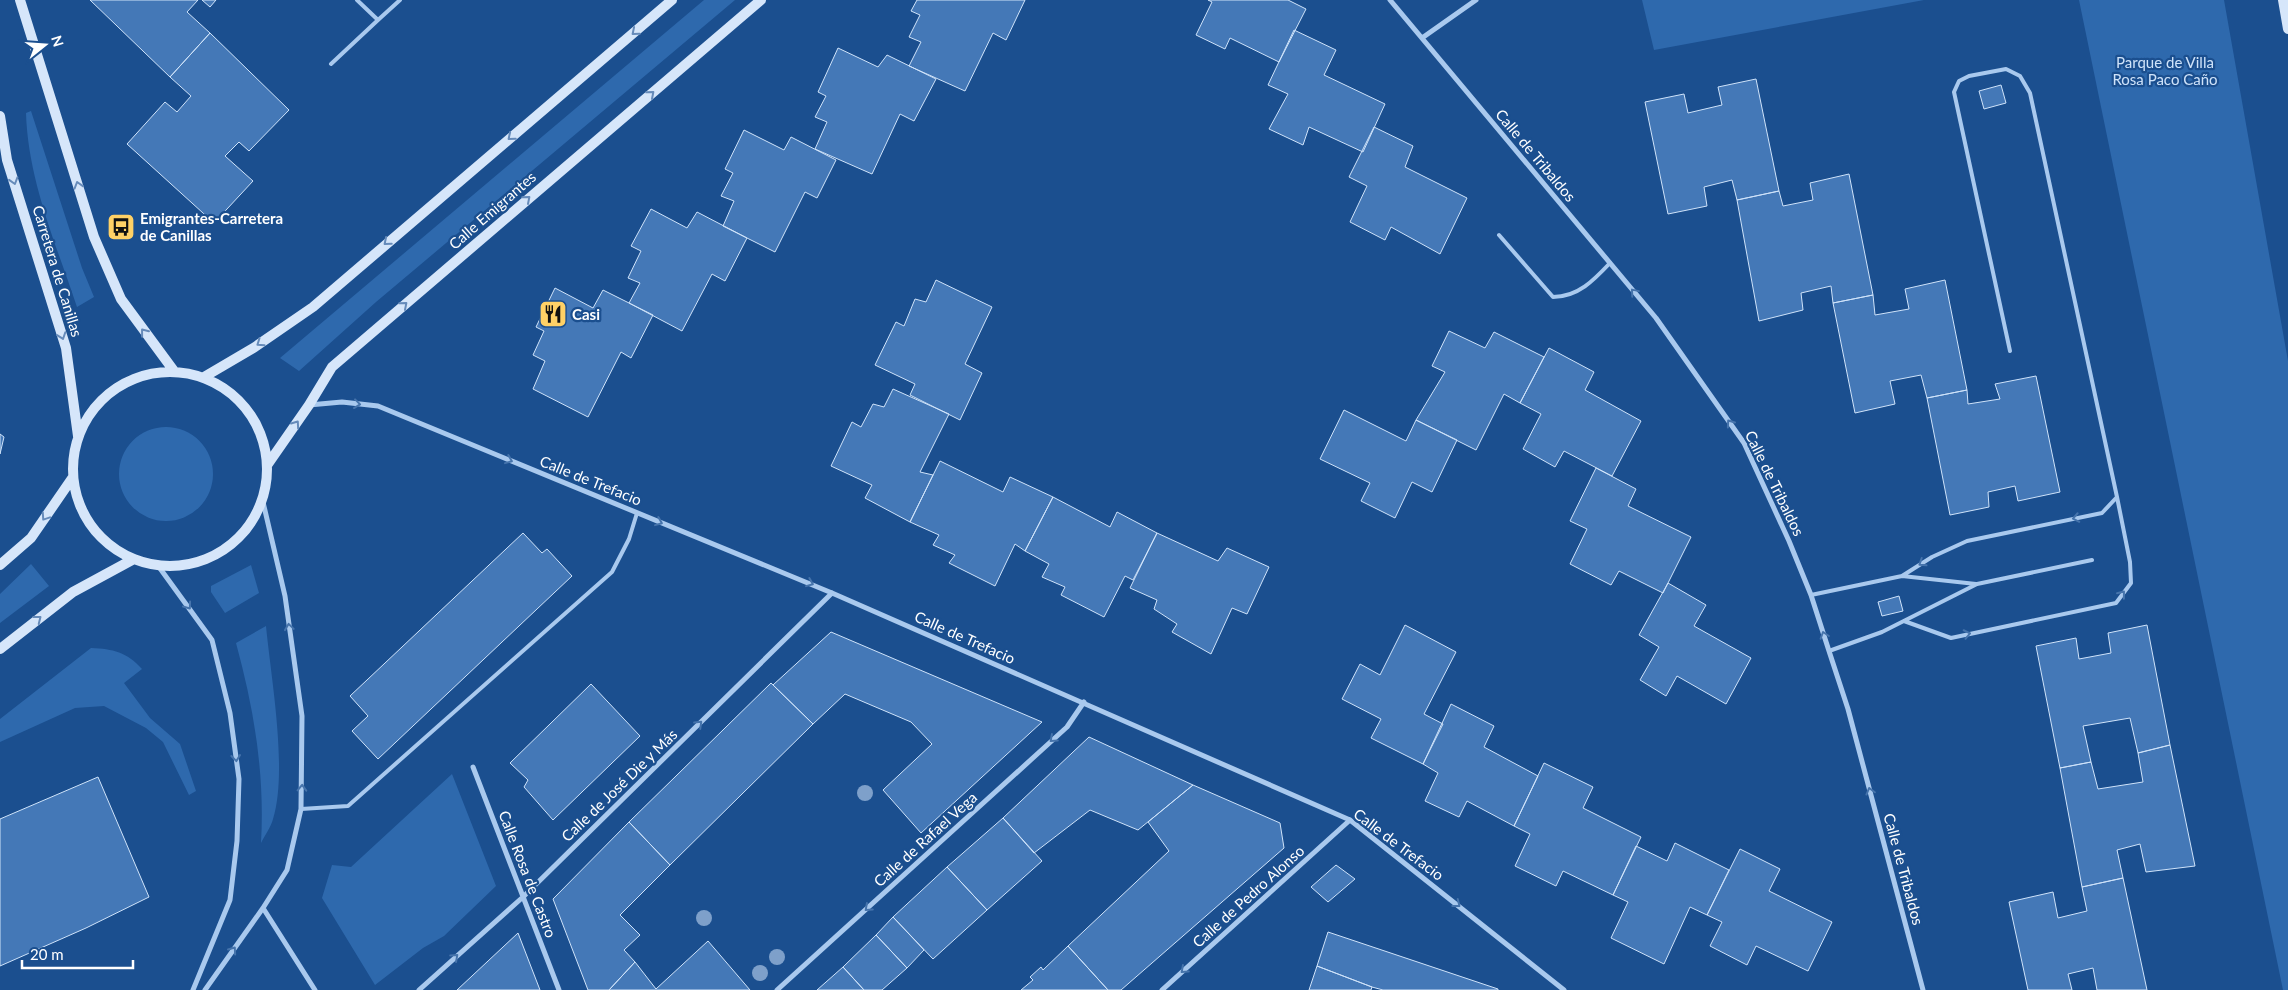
<svg xmlns="http://www.w3.org/2000/svg" width="2288" height="990" viewBox="0 0 2288 990" font-family="Lato,sans-serif">
<style>
.green{fill:#2e69ad}
.building{fill:#4478b7;stroke:#cfe3fa}
.lines{fill:none;stroke-linecap:round;stroke-linejoin:round}
.lane{stroke:#a9c9ee;stroke-width:4}
.street{stroke:#a9c9ee;stroke-width:5}
.secondary{stroke:#d6e6fa;stroke-width:10}
.tree{fill:#7ea0ca}
.oneway{stroke:#668bba}
.oneway2{stroke:#4674ac}
.labels{text-anchor:middle;dominant-baseline:central;stroke-width:4.5;stroke-linejoin:round;paint-order:stroke}
.park-label{font-size:15px;fill:#cfe3fa;stroke:#1b4f8f}
.street-label{font-size:15px;fill:#fff;stroke:#1b4f8f}
.poi-label{font-size:15px;font-weight:bold;fill:#fff;stroke:#1b4f8f;text-anchor:start}
</style>
<rect width="100%" height="100%" fill="#1b4f8f"/>
<path class="green" d="M 704,0 L 735,0 L 376,302 L 299,371 L 280,358 Z
M 1642,0 L 1924,0 L 1654,50 Z
M 2079,0 L 2224,0 L 2288,361 L 2288,990 L 2283,990 Z
M 31,111 L 82,268 L 94,297 L 77,307 C 56,244 28,180 26,113 Z
M119 474a47 47 0 1 1 94 0a47 47 0 1 1-94 0Z
M 31,564 L 49,586 L 0,623 L 0,594 Z
M 251,565 L 259,593 L 225,613 L 211,592 L 211,586 Z
M 266,626 C 271,678 288,771 273,819 C 271,827 265,835 261,843 C 265,774 254,709 236,643 Z
M 91,648 C 113,649 127,652 142,669 L 124,683 L 150,718 L 180,744 L 196,791 L 189,795 L 163,742 L 146,728 L 104,706 L 75,708 L 0,742 L 0,719 Z
M 452,774 L 496,886 L 444,936 L 423,948 L 375,985 L 322,898 L 332,865 L 351,867 Z"/>
<path class="building" d="M 90,0 L 198,0 L 187,12 L 210,33 L 170,77 Z
M 202,0 L 216,0 L 210,7 Z
M 917,0 L 1025,0 L 1006,40 L 993,33 L 965,91 L 909,66 L 921,42 L 909,37 L 920,15 L 911,11 Z
M 1208,0 L 1288,0 L 1306,9 L 1279,62 L 1230,38 L 1225,49 L 1196,35 L 1212,2 Z
M 1294,30 L 1336,50 L 1324,75 L 1385,104 L 1363,152 L 1309,127 L 1303,145 L 1269,129 L 1288,94 L 1268,85 Z
M 210,33 L 289,110 L 249,151 L 239,142 L 225,156 L 253,181 L 214,223 L 127,144 L 165,102 L 177,112 L 191,96 L 170,77 Z
M 838,48 L 878,67 L 887,55 L 936,79 L 914,121 L 900,114 L 872,174 L 815,149 L 827,122 L 815,117 L 826,96 L 818,92 Z
M 1756,79 L 1779,191 L 1737,200 L 1732,180 L 1704,187 L 1707,206 L 1668,214 L 1645,102 L 1684,94 L 1688,113 L 1722,105 L 1718,87 Z
M 2001,85 L 2006,103 L 1984,109 L 1979,91 Z
M 1374,127 L 1413,146 L 1405,167 L 1467,198 L 1440,254 L 1391,227 L 1385,240 L 1350,222 L 1367,186 L 1349,177 Z
M 744,130 L 784,150 L 791,137 L 836,160 L 817,198 L 805,192 L 775,252 L 723,226 L 734,201 L 721,196 L 733,173 L 725,169 Z
M 1849,174 L 1873,295 L 1833,303 L 1831,286 L 1801,293 L 1803,310 L 1759,321 L 1737,200 L 1779,191 L 1783,206 L 1813,200 L 1810,183 Z
M 651,209 L 687,228 L 697,212 L 747,238 L 725,281 L 712,274 L 682,331 L 629,303 L 640,283 L 628,278 L 641,251 L 631,246 Z
M 936,280 L 992,307 L 965,364 L 982,373 L 960,420 L 910,395 L 915,384 L 875,365 L 896,322 L 904,326 L 915,299 L 926,302 Z
M 1945,280 L 1967,390 L 1927,398 L 1921,375 L 1890,381 L 1895,404 L 1855,413 L 1833,303 L 1873,295 L 1875,315 L 1909,309 L 1905,289 Z
M 555,288 L 593,308 L 603,290 L 653,315 L 631,358 L 621,352 L 588,417 L 533,389 L 545,361 L 533,355 L 544,331 L 536,327 Z
M 1449,331 L 1485,348 L 1494,332 L 1544,357 L 1520,403 L 1504,394 L 1476,450 L 1416,420 L 1445,372 L 1432,366 Z
M 1549,348 L 1594,372 L 1585,390 L 1641,421 L 1612,476 L 1564,451 L 1555,467 L 1523,449 L 1541,414 L 1520,403 Z
M 2036,376 L 2060,492 L 2018,501 L 2015,486 L 1988,492 L 1989,507 L 1950,515 L 1927,398 L 1967,390 L 1968,404 L 2000,399 L 1995,384 Z
M 893,389 L 949,414 L 920,472 L 933,475 L 910,522 L 865,498 L 872,485 L 831,466 L 852,422 L 861,427 L 873,404 L 884,407 Z
M 1344,410 L 1406,441 L 1416,420 L 1457,440 L 1432,492 L 1412,482 L 1395,518 L 1361,501 L 1370,483 L 1320,459 Z
M 0,434 L 4,437 L 0,454 Z
M 940,461 L 1003,492 L 1010,477 L 1053,497 L 1025,551 L 1015,544 L 995,586 L 949,563 L 955,555 L 933,545 L 939,535 L 910,522 Z
M 1596,468 L 1636,489 L 1628,506 L 1691,537 L 1663,593 L 1619,571 L 1611,585 L 1570,564 L 1587,529 L 1570,521 Z
M 1053,497 L 1110,527 L 1117,512 L 1157,533 L 1133,580 L 1125,576 L 1104,617 L 1061,595 L 1065,587 L 1042,577 L 1049,564 L 1025,551 Z
M 523,533 L 542,553 L 547,549 L 572,576 L 378,759 L 352,731 L 368,716 L 350,696 Z
M 1157,533 L 1218,561 L 1227,548 L 1269,567 L 1247,614 L 1232,608 L 1211,654 L 1172,632 L 1177,624 L 1154,609 L 1157,600 L 1130,588 Z
M 1668,583 L 1706,605 L 1694,626 L 1751,658 L 1726,704 L 1677,676 L 1666,696 L 1640,680 L 1659,647 L 1639,635 Z
M 1899,596 L 1903,611 L 1882,616 L 1878,602 Z
M 1405,625 L 1456,652 L 1424,714 L 1443,724 L 1423,764 L 1371,738 L 1381,719 L 1342,699 L 1360,664 L 1380,675 Z
M 2147,625 L 2170,745 L 2138,753 L 2130,718 L 2083,726 L 2091,762 L 2060,768 L 2036,646 L 2076,638 L 2079,659 L 2111,653 L 2108,633 Z
M 831,632 L 1042,722 L 921,833 L 883,790 L 932,744 L 911,722 L 845,694 L 813,724 L 773,685 Z
M 771,683 L 813,724 L 670,865 L 629,822 Z
M 591,684 L 640,736 L 553,820 L 524,787 L 528,780 L 510,763 Z
M 1451,704 L 1494,726 L 1484,747 L 1538,776 L 1514,826 L 1467,801 L 1459,817 L 1425,801 L 1438,773 L 1423,764 Z
M 1089,737 L 1193,785 L 1138,830 L 1090,810 L 1034,853 L 1003,818 Z
M 2170,745 L 2195,866 L 2146,872 L 2140,844 L 2117,850 L 2123,878 L 2082,887 L 2060,768 L 2091,762 L 2098,789 L 2143,782 L 2138,753 Z
M 1544,763 L 1593,787 L 1583,808 L 1641,837 L 1613,895 L 1563,871 L 1556,886 L 1515,866 L 1530,834 L 1514,826 Z
M 98,777 L 149,897 L 86,928 L 0,966 L 0,819 Z
M 1193,785 L 1280,823 L 1284,848 L 1121,990 L 1108,990 L 1068,946 L 1169,851 L 1148,822 Z
M 1003,818 L 1042,861 L 987,910 L 947,867 Z
M 629,822 L 670,865 L 620,915 L 640,935 L 624,950 L 635,962 L 609,990 L 588,990 L 553,899 Z
M 1675,843 L 1729,870 L 1707,915 L 1690,907 L 1664,964 L 1611,938 L 1628,902 L 1613,895 L 1636,846 L 1667,861 Z
M 1740,849 L 1780,869 L 1769,891 L 1832,922 L 1808,971 L 1756,946 L 1747,965 L 1710,946 L 1722,922 L 1707,915 Z
M 1336,865 L 1355,879 L 1328,902 L 1311,887 Z
M 947,867 L 987,910 L 933,959 L 893,917 Z
M 2123,878 L 2147,990 L 2097,990 L 2093,968 L 2068,974 L 2072,990 L 2028,990 L 2009,902 L 2053,892 L 2058,918 L 2087,911 L 2082,887 Z
M 893,917 L 924,950 L 907,968 L 876,935 Z
M 1328,932 L 1498,989 L 1498,990 L 1383,990 L 1372,987 L 1317,966 Z
M 518,933 L 540,990 L 457,990 Z
M 876,935 L 907,968 L 882,990 L 864,990 L 843,967 Z
M 708,941 L 750,990 L 609,990 L 635,962 L 656,989 Z
M 1068,946 L 1108,990 L 1021,990 L 1033,980 L 1030,977 L 1041,967 L 1043,970 Z
M 1317,966 L 1372,987 L 1371,990 L 1309,990 Z
M 843,967 L 864,990 L 817,990 Z"/>
<g class="lines">
<path class="lane" d="M 378,20 L 400,0
M 331,64 L 378,20 L 357,0
M 1499,235 L 1553,297 C 1578,297 1594,280 1610,263
M 1902,576 L 1932,557 L 1967,541 L 2102,513 L 2117,497
M 1811,595 L 1902,576 L 1976,584
M 1904,621 L 1951,638 L 2116,603 L 2131,583 L 2130,562 L 2117,497 L 2030,93 L 2020,76 L 2006,69 L 1969,76 L 1959,81 L 1954,92 L 2010,351
M 1829,651 L 1882,632 L 1977,584 L 2092,560
M 301,809 L 348,806 L 612,572 L 629,539 L 637,513"/>
<path class="street" d="M 1390,0 L 1656,318 L 1744,443 L 1789,541 L 1811,595 L 1829,651 L 1848,709 L 1923,990
M 1422,38 L 1476,0
M 309,405 L 342,402 L 378,406 L 832,593 L 1350,820 L 1564,990
M 159,567 L 212,640 L 230,713 L 239,779 L 237,841 L 230,900 L 193,990
M 473,767 L 559,990
M 263,908 L 315,990
M 205,990 L 263,908 L 287,870 L 301,809 L 302,716 L 285,596 L 263,502
M 419,990 L 523,897 L 832,593
M 777,990 L 1067,727 L 1084,702
M 1162,990 L 1350,820"/>
<path class="secondary" d="M 20,0 L 94,237 L 121,299 L 174,371
M 2283,0 L 2288,29
M 0,116 L 7,160 L 66,348 L 78,436
M73 469a97 97 0 1 1 194 0a97 97 0 1 1-194 0Z
M 204,377 L 255,347 L 313,307 L 672,0
M 268,464 L 309,405 L 332,367 L 761,0
M 0,565 L 31,538 L 73,477
M 0,649 L 73,592 L 132,560"/>
</g>
<g class="tree">
<circle cx="865" cy="793" r="8"/>
<circle cx="704" cy="918" r="8"/>
<circle cx="777" cy="957" r="8"/>
<circle cx="760" cy="973" r="8"/>
</g>
<defs><path id="oneway-chevron" d="M-2-3.5L2.5 0L-2 3.5" fill="none" stroke-width="1.6" stroke-linecap="round" stroke-linejoin="round" transform="scale(1.25)"/></defs>
<g class="oneway">
<use href="#oneway-chevron" transform="translate(635 32) rotate(140)"/>
<use href="#oneway-chevron" transform="translate(651 94) rotate(-41)"/>
<use href="#oneway-chevron" transform="translate(511 137) rotate(140)"/>
<use href="#oneway-chevron" transform="translate(14 181) rotate(73)"/>
<use href="#oneway-chevron" transform="translate(78 185) rotate(-107)"/>
<use href="#oneway-chevron" transform="translate(527 199) rotate(-41)"/>
<use href="#oneway-chevron" transform="translate(387 242) rotate(140)"/>
<use href="#oneway-chevron" transform="translate(404 305) rotate(-41)"/>
<use href="#oneway-chevron" transform="translate(144 332) rotate(-128)"/>
<use href="#oneway-chevron" transform="translate(62 336) rotate(71)"/>
<use href="#oneway-chevron" transform="translate(260 343) rotate(145)"/>
<use href="#oneway-chevron" transform="translate(296 424) rotate(-55)"/>
<use href="#oneway-chevron" transform="translate(45 517) rotate(124)"/>
<use href="#oneway-chevron" transform="translate(38 619) rotate(-38)"/>
</g>
<g class="oneway2">
<use href="#oneway-chevron" transform="translate(1634 292) rotate(-130)"/>
<use href="#oneway-chevron" transform="translate(357 404) rotate(7)"/>
<use href="#oneway-chevron" transform="translate(1730 423) rotate(-125)"/>
<use href="#oneway-chevron" transform="translate(509 460) rotate(22)"/>
<use href="#oneway-chevron" transform="translate(2076 518) rotate(169)"/>
<use href="#oneway-chevron" transform="translate(659 522) rotate(22)"/>
<use href="#oneway-chevron" transform="translate(1922 563) rotate(147)"/>
<use href="#oneway-chevron" transform="translate(810 583) rotate(22)"/>
<use href="#oneway-chevron" transform="translate(2122 594) rotate(-52)"/>
<use href="#oneway-chevron" transform="translate(188 606) rotate(54)"/>
<use href="#oneway-chevron" transform="translate(289 627) rotate(-98)"/>
<use href="#oneway-chevron" transform="translate(1967 634) rotate(-12)"/>
<use href="#oneway-chevron" transform="translate(1824 635) rotate(-108)"/>
<use href="#oneway-chevron" transform="translate(699 724) rotate(-44)"/>
<use href="#oneway-chevron" transform="translate(1053 739) rotate(138)"/>
<use href="#oneway-chevron" transform="translate(236 758) rotate(83)"/>
<use href="#oneway-chevron" transform="translate(302 788) rotate(-88)"/>
<use href="#oneway-chevron" transform="translate(1870 791) rotate(-105)"/>
<use href="#oneway-chevron" transform="translate(1457 904) rotate(38)"/>
<use href="#oneway-chevron" transform="translate(868 908) rotate(138)"/>
<use href="#oneway-chevron" transform="translate(233 950) rotate(-55)"/>
<use href="#oneway-chevron" transform="translate(455 957) rotate(-42)"/>
<use href="#oneway-chevron" transform="translate(1184 970) rotate(138)"/>
</g>
<defs>
<symbol id="bus-square" viewBox="-11 -11 22 22"><rect x="-9" y="-9" width="18" height="18" rx="4" fill="#ffd166" stroke="#1b4f8f"/><path d="M-5-6H5V4H4V6H2V4H-2V6H-4V4H-5ZM-3.5-4V0h7V-4ZM-3.5 1.2v1.5H-2V1.2ZM2 1.2v1.5H3.5V1.2Z" fill="#111"/></symbol>
<symbol id="restaurant-square" viewBox="-11 -11 22 22"><rect x="-9" y="-9" width="18" height="18" rx="4" fill="#ffd166" stroke="#1b4f8f"/><path d="M-5-6h1v4h1v-4h1v4h1v-4h1v5L-1.5 .5V6h-2V.5L-5-1ZM5-6V6H3V1.5H1.5Q1.5-4 5-6Z" fill="#111"/></symbol>
</defs>
<g fill-rule="evenodd">
<use href="#bus-square" x="105" y="211" width="32" height="32"/>
<use href="#restaurant-square" x="537" y="298" width="32" height="32"/>
</g>
<g class="labels">
<g class="park-label">
<text x="2165" y="62">Parque de Villa<tspan x="2165" dy="17">Rosa Paco Caño</tspan></text>
</g>
<g class="street-label">
<text transform="translate(1536 155) rotate(50)">Calle de Tribaldos</text>
<text transform="translate(492 210) rotate(-41)">Calle Emigrantes</text>
<text transform="translate(58 271) rotate(73)">Carretera de Canillas</text>
<text transform="translate(591 480) rotate(22)">Calle de Trefacio</text>
<text transform="translate(1775 483) rotate(64)">Calle de Tribaldos</text>
<text transform="translate(965 637) rotate(24)">Calle de Trefacio</text>
<text transform="translate(619 785) rotate(-44)">Calle de José Die y Más</text>
<text transform="translate(925 839) rotate(-42)">Calle de Rafael Vega</text>
<text transform="translate(1399 844) rotate(37)">Calle de Trefacio</text>
<text transform="translate(1904 869) rotate(75)">Calle de Tribaldos</text>
<text transform="translate(528 874) rotate(69)">Calle Rosa de Castro</text>
<text transform="translate(1248 896) rotate(-42)">Calle de Pedro Alonso</text>
</g>
<g class="poi-label">
<text x="140" y="218">Emigrantes-Carretera<tspan x="140" dy="17">de Canillas</tspan></text>
<text x="572" y="314">Casi</text>
</g>
</g>
<g transform="translate(45 45) rotate(73)" stroke="#1b4f8f" stroke-width="4" paint-order="stroke">
<path d="M0-4L9 19L0 12L-9 19Z" fill="#ffffff"/>
<text y="-8" font-size="14" font-weight="bold" text-anchor="middle" fill="#ffffff">N</text>
</g>
<path d="M22 960v8h111v-8" fill="none" stroke="#ffffff" stroke-width="2.5"/>
<text x="30" y="960" font-size="15" fill="#ffffff" stroke="#1b4f8f" stroke-width="4" paint-order="stroke">20 m</text>
</svg>
